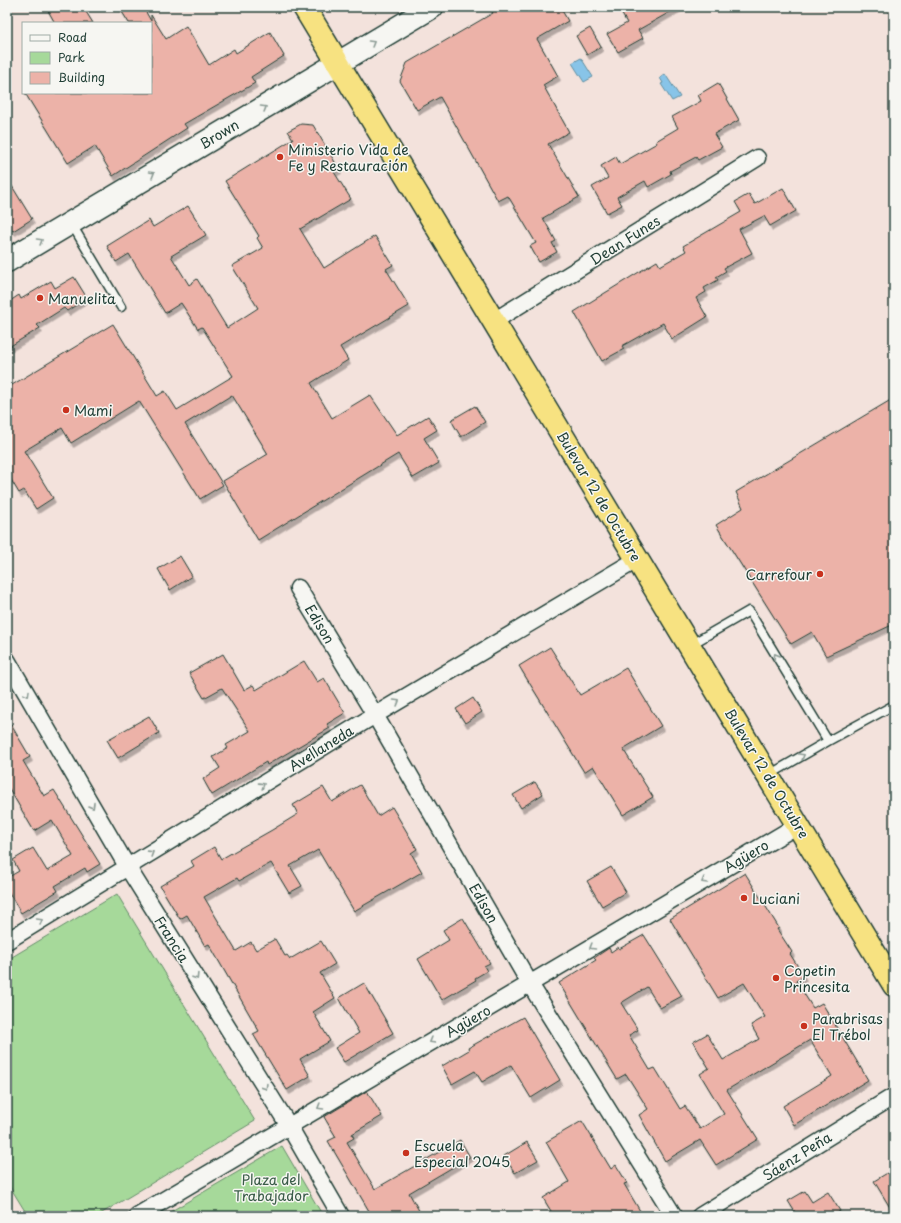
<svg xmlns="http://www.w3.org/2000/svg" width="901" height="1223" viewBox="0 0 901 1223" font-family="'Playpen Sans',sans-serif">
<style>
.green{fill:#a6d99a;stroke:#628b67}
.water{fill:#88c4e8;stroke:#5e8ea0}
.building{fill:#ecb2a8;stroke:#1f3d34;filter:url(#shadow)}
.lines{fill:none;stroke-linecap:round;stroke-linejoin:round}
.lane-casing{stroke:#1f3d34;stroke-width:11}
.street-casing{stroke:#1f3d34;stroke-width:19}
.secondary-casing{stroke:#1f3d34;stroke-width:25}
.highway-casing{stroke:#1f3d34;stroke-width:25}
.lane{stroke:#f6f6f2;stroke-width:8}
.street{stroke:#f6f6f2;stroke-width:16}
.secondary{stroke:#f6f6f2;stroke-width:22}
.highway{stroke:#f7e281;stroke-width:22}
.oneway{stroke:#8a9a93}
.poi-dot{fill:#c8321e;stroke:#f6f6f2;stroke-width:1.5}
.labels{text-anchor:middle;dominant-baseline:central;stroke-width:3;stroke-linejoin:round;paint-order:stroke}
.street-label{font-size:14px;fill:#1f3d34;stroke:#f6f6f2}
.poi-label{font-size:14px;fill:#1f3d34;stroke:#f6f6f2;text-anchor:start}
.park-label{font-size:14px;fill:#3a5c48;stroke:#f6f6f2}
</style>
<defs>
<filter id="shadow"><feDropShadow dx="2.5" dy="4.5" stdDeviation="0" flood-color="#0004"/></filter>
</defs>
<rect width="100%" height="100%" fill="#f3e2dc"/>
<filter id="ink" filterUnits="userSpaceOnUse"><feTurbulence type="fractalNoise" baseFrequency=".025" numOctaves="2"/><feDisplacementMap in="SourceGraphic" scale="8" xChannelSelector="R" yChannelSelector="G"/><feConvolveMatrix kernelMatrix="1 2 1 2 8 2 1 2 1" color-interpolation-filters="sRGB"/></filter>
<g filter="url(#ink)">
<path class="green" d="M 117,894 L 255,1121 L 97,1216 L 28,1216 L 7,1182 L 7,960 Z
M 282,1146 L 323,1216 L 163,1216 Z"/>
<path class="water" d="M 581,58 L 593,77 L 584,82 L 572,63 Z
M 665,74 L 680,97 L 672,101 L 661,84 L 663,83 L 660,78 Z"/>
<path class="building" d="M 46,7 L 83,7 L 93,23 L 55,23 Z
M 119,7 L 143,7 L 151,21 L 151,15 L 166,39 L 186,26 L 209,65 L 234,49 L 236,53 L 270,32 L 284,56 L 251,77 L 255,83 L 184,124 L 187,128 L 113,176 L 95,146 L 68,163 L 25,93 L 151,93 L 151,23 L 129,23 Z
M 489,7 L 560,7 L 568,21 L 537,39 L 558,76 L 543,85 L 569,132 L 548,144 L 579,197 L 543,218 L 556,241 L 552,243 L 557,252 L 539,262 L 530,246 L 536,243 L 508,196 L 498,201 L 440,97 L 417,110 L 400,81 L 407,63 L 493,13 Z
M 618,7 L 679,7 L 638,30 L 643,38 L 618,52 L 607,34 L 627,23 Z
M 590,28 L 601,47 L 587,55 L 576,36 Z
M 718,83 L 739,120 L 714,134 L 722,147 L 698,160 L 696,157 L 670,171 L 671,174 L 648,187 L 645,181 L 617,197 L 622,205 L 607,213 L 592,187 L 608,178 L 601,166 L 616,157 L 620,164 L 657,143 L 656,141 L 678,128 L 672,117 L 701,101 L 698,95 Z
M 301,124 L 313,125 L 339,169 L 334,172 L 351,199 L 300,229 L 324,268 L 375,236 L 393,265 L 386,269 L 409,306 L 340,347 L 348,360 L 311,383 L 332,418 L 370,395 L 397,435 L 428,416 L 437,430 L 424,438 L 439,463 L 413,478 L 398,454 L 258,540 L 223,481 L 268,454 L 232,395 L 185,424 L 223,485 L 200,499 L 139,401 L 71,443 L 62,428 L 24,451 L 53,498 L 36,509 L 24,490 L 19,493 L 7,473 L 7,388 L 113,324 L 157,396 L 165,391 L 177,410 L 233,376 L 202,327 L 198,329 L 181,303 L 165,313 L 129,254 L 116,262 L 107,246 L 149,220 L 153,227 L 188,206 L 206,235 L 171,256 L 189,285 L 197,279 L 227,328 L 258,308 L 232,266 L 263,248 L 257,238 L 259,236 L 225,181 L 293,139 L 288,131 Z
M 7,178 L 32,219 L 13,231 L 7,222 Z
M 783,188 L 796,211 L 770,226 L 764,216 L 739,229 L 752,253 L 724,268 L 726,271 L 716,277 L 718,280 L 704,288 L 706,292 L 696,298 L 707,317 L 672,339 L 663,323 L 622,346 L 624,349 L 602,361 L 574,312 L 657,261 L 660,266 L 686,251 L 683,246 L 741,212 L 735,202 L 749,194 L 755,204 Z
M 74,277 L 87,298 L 67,311 L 64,308 L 37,325 L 40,328 L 7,348 L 7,303 L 19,295 L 21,299 L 51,281 L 55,288 Z
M 894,398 L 894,624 L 826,656 L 812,632 L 791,644 L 716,525 L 743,508 L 736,492 Z
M 475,406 L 485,422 L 461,437 L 451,420 Z
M 180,556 L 192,576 L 170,590 L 158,569 Z
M 550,647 L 580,695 L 626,668 L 661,726 L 623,749 L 653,797 L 623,815 L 593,766 L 584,772 L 519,666 Z
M 223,654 L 244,690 L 253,685 L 256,690 L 304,661 L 317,682 L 324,678 L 345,713 L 327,724 L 330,728 L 267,765 L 266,762 L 212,795 L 203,779 L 220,768 L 213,757 L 228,748 L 226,745 L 250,731 L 222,688 L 204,698 L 189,673 Z
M 473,698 L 482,712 L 465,723 L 456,709 Z
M 149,716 L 159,733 L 118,758 L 107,740 Z
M 7,718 L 30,757 L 23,761 L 44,796 L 54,790 L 100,864 L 87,872 L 85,868 L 55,886 L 58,891 L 21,913 L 7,889 L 7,878 L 19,871 L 13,860 L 33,848 L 47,871 L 73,856 L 52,820 L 34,831 L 7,785 Z
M 535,782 L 543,794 L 521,808 L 513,795 Z
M 360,785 L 378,816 L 392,807 L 417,849 L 411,853 L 422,872 L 354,911 L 318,850 L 290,866 L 302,886 L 289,893 L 271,863 L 239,881 L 237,878 L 204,897 L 236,951 L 251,942 L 256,950 L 275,939 L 285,956 L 287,955 L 290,959 L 321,941 L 335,964 L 320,973 L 335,998 L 313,1012 L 330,1041 L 300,1059 L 310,1076 L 287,1090 L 253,1034 L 259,1031 L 209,944 L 205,946 L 187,915 L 180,919 L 160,886 L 194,866 L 191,861 L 214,847 L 221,859 L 272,830 L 298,814 L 293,805 L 323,787 L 332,802 Z
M 611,867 L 626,892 L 602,906 L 587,881 Z
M 745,873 L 779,928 L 777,929 L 792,952 L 790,954 L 804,976 L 796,981 L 813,1008 L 822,1003 L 868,1080 L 794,1125 L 783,1106 L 832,1076 L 810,1040 L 727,1090 L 758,1139 L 716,1165 L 700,1140 L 665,1161 L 639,1115 L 648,1109 L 626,1074 L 617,1079 L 559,983 L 596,960 L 594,958 L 609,948 L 611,952 L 618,947 L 619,949 L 644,935 L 682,996 L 660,1008 L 647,987 L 621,1003 L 638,1030 L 629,1035 L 650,1070 L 655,1068 L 680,1109 L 685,1106 L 700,1129 L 724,1114 L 700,1074 L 709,1068 L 693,1042 L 707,1034 L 723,1060 L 759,1039 L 751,1025 L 765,1017 L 744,983 L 718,998 L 670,919 Z
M 463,918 L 490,963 L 484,966 L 487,971 L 475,978 L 476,980 L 442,1000 L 418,959 L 449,940 L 443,930 Z
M 364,983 L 393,1033 L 344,1062 L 335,1048 L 359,1033 L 339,998 Z
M 523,1017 L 560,1080 L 531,1098 L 511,1065 L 482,1082 L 475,1071 L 452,1084 L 442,1066 L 469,1050 L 468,1048 Z
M 367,1091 L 382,1116 L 352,1134 L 354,1138 L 347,1142 L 375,1189 L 460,1140 L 470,1157 L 409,1193 L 422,1216 L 372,1216 L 328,1141 L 336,1137 L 324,1117 Z
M 582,1121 L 611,1169 L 616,1165 L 627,1183 L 624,1184 L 643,1216 L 554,1216 L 543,1198 L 569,1182 L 546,1142 Z
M 527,1142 L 538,1160 L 515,1173 L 504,1156 Z
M 894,1169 L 894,1214 L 874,1181 Z
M 805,1191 L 812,1202 L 828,1192 L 840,1211 L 832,1216 L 788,1216 L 795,1212 L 788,1201 Z"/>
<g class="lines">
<defs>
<path id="lane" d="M 71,223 L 121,307
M 690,645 L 749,611 L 828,741 L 769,775
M 828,741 L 894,705"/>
<path id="street" d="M 494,321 L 757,158
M 298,588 L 375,715 L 530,984 L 674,1216
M 7,660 L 128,868 L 289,1126 L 341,1216
M 7,941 L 375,715 L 638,559
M 137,1216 L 798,825
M 700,1216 L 894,1096"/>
<path id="secondary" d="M 7,261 L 432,7"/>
<path id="highway" d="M 304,7 L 894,985"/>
</defs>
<use href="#lane" class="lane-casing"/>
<use href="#street" class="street-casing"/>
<use href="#secondary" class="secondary-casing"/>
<use href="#highway" class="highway-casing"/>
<use href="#lane" class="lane"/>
<use href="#street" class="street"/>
<use href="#secondary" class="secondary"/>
<use href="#highway" class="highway"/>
</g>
<defs><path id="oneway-chevron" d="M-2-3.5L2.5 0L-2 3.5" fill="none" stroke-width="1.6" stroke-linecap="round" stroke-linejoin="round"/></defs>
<g class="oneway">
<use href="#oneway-chevron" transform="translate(372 43) rotate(-31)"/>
<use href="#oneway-chevron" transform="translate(264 108) rotate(-31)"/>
<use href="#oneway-chevron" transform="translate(152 174) rotate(-31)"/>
<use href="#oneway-chevron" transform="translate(40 241) rotate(-31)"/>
<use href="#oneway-chevron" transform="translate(776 656) rotate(-121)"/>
<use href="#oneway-chevron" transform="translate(27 694) rotate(60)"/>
<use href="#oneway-chevron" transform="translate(397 702) rotate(-31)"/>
<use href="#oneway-chevron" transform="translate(802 756) rotate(-30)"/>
<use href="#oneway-chevron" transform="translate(262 785) rotate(-32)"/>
<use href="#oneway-chevron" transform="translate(92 806) rotate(60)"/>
<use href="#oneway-chevron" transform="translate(151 853) rotate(-32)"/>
<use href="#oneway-chevron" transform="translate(704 881) rotate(149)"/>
<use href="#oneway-chevron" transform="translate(40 921) rotate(-31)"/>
<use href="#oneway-chevron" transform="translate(592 947) rotate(149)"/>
<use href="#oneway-chevron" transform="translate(196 977) rotate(58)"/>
<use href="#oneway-chevron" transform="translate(432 1041) rotate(150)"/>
<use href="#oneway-chevron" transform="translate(265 1087) rotate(58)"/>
<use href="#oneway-chevron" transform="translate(320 1107) rotate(149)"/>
</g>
</g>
<g class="poi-dot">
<circle cx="280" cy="157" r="4"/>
<circle cx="40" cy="298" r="4"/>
<circle cx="66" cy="410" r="4"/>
<circle cx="820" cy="574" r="4"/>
<circle cx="744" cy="898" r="4"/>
<circle cx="776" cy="978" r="4"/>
<circle cx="804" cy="1026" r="4"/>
<circle cx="406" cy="1153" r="4"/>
</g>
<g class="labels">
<g class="street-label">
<text transform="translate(219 134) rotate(-31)">Brown</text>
<text transform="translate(625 240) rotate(-32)">Dean Funes</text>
<text transform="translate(599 496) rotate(59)">Bulevar 12 de Octubre</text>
<text transform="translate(320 624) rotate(59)">Edison</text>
<text transform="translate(321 748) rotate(-32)">Avellaneda</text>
<text transform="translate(767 773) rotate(59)">Bulevar 12 de Octubre</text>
<text transform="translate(746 856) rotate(-31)">Agüero</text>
<text transform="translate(484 903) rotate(60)">Edison</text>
<text transform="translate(172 939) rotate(58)">Francia</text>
<text transform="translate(468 1021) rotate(-30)">Agüero</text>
<text transform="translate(797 1156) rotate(-32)">Sáenz Peña</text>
</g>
<g class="poi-label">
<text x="288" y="149">Ministerio Vida de<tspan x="288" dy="16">Fe y Restauración</tspan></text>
<text x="48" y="298">Manuelita</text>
<text x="74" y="410">Mami</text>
<text x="812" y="574" text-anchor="end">Carrefour</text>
<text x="752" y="898">Luciani</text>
<text x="784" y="970">Copetin<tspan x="784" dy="16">Princesita</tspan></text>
<text x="812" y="1018">Parabrisas<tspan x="812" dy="16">El Trébol</tspan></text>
<text x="414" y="1145">Escuela<tspan x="414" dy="16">Especial 2045</tspan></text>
</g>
<g class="park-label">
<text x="271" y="1179">Plaza del<tspan x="271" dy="16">Trabajador</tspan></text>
</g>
</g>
<rect width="901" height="1223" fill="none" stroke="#f6f6f2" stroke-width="24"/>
<rect x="12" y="12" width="877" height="1199" fill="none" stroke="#1f3d34" stroke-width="1.5" filter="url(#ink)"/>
<rect x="22" y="22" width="130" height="72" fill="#f6f6f2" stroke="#a0aca6"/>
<rect x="30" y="35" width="20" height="6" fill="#f6f6f2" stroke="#a0aca6"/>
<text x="58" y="42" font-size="12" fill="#1f3d34">Road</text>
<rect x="30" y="52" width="20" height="12" fill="#a6d99a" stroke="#a0aca6"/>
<text x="58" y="62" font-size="12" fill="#1f3d34">Park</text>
<rect x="30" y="72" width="20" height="12" fill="#ecb2a8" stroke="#a0aca6"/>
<text x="58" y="82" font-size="12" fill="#1f3d34">Building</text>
</svg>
